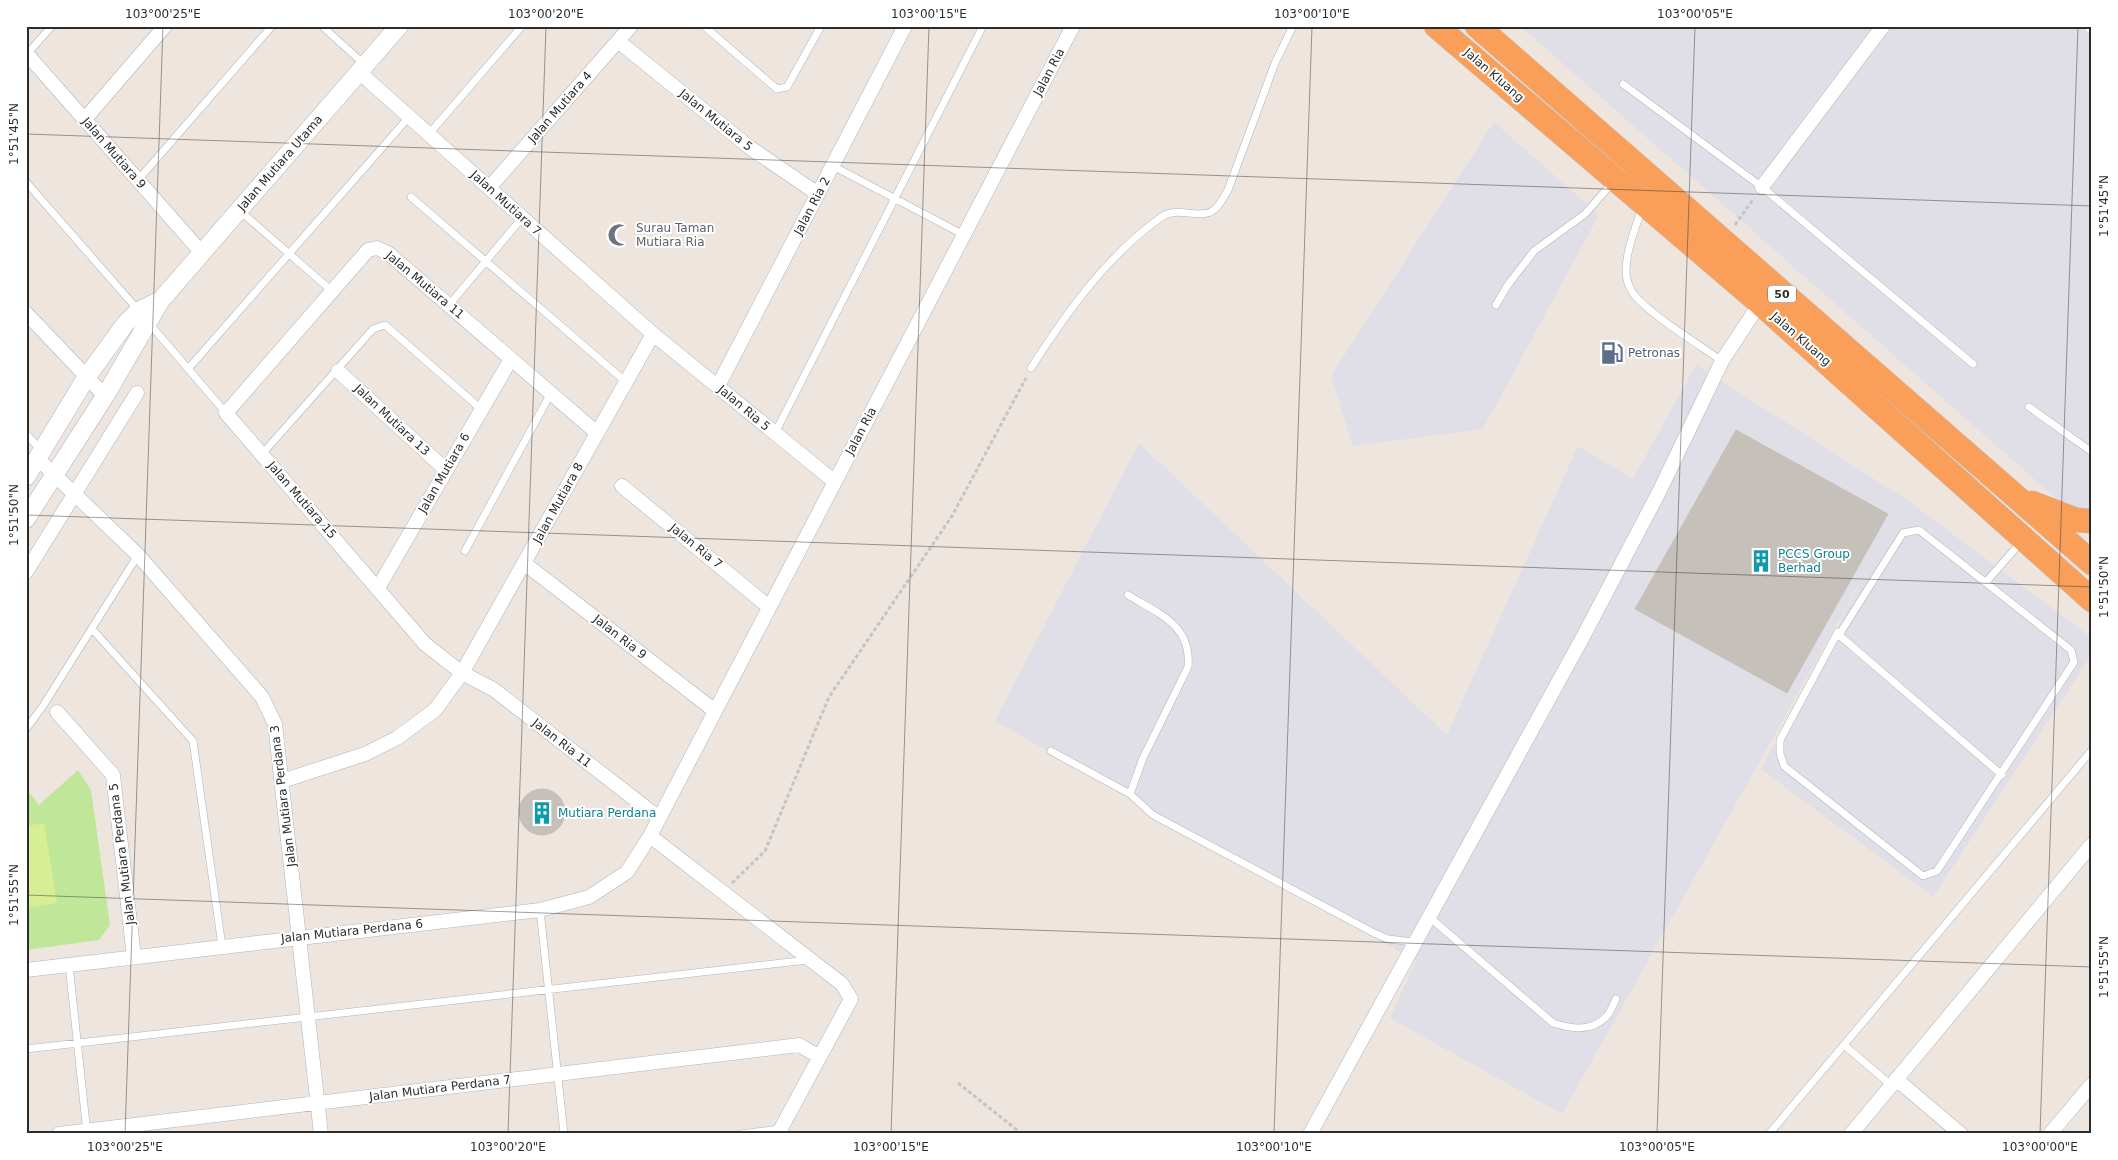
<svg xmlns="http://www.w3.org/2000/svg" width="2118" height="1160" viewBox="0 0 2118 1160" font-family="'DejaVu Sans',sans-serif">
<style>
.industrial{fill:#e0dfe7}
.green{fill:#c0e799}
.pitch{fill:#d7ee94}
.building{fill:#c6c0ba;stroke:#cac0b8}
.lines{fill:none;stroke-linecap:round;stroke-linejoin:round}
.service-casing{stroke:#aeb4bc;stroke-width:8}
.minor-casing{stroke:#aeb4bc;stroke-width:15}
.tertiary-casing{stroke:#aeb4bc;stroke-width:19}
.trunk-casing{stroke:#c4c4c4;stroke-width:25}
.path{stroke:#c4c4c4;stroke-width:3;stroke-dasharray:4 2.5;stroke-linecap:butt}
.service{stroke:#fff;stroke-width:7}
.minor{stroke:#fff;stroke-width:14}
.tertiary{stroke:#fff;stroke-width:18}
.trunk{stroke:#fa9f5a;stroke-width:24}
.ticks{fill:none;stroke:#2c2c2c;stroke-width:1;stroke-opacity:0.45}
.labels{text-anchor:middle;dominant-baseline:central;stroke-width:4;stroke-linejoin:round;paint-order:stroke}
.shield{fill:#fff;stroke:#6b6b6b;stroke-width:1}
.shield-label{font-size:11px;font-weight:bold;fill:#2c2c2c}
.street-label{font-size:12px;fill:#2c2c2c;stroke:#fff}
.worship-label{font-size:12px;fill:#5b616d;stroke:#fff;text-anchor:start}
.service-label{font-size:12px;fill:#4e5e75;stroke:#fff;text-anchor:start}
.culture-label{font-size:12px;fill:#0d838f;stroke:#fff;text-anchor:start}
.neatline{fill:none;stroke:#2c2c2c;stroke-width:2}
.ticks-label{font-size:12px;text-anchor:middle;fill:#2c2c2c}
</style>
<rect width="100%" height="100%" fill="#eee5de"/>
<path class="industrial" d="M 1520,26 L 2092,26 L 2092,530 Z
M 1494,122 L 1599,215 L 1483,429 L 1353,446 L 1331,376 Z
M 1696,365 L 1907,500 L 2092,638 L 2092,654 L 1933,897 L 1761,769 L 1881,545 L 1562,1114 L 1390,1018 L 1416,961 L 995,721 L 1139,443 L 1447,735 L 1578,446 L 1633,479 Z"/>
<path class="green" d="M 78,770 L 91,790 L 110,925 L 99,940 L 26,950 L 26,788 L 39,805 Z"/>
<path class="pitch" d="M 44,823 L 57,903 L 26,908 L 26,826 Z"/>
<path class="building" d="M 1736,430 L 1888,514 L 1787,693 L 1635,609 Z
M519 812a23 23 0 1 1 46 0a23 23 0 1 1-46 0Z"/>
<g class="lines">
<defs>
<path id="service" d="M 322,26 L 365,65
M 704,26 L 777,89 L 787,87 L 821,26
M 2086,26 L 2092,31
M 26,55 L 52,26
M 1623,84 L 1762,187 L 1973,364
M 429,134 L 522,26
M 833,166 L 964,235
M 138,180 L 272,26
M 26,182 L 138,310
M 411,197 L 626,382
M 1642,207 C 1636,227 1626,250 1626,271 C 1626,278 1629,287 1633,293 C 1646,312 1701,346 1722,361
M 240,211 L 332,291
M 449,305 L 522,218
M 1496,305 L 1507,286 L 1534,251 L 1585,214 L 1613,182
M 148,322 L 226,413
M 1031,368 C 1067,312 1108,254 1163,216 C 1178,206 1202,221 1215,209 C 1221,204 1224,196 1228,190 L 1275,63 L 1293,26
M 188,369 L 409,117
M 2029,407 L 2092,452
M 775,433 L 983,26
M 26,434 L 42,451
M 262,454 L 373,329 L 385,325 L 481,409
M 1919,530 L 2071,650 L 2074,662 L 1937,871 L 1923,876 L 1784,766 L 1780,753 L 1780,740 L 1838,632 L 1839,635 L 1903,533 Z
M 465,551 L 551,393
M 1986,582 L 2022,541
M 1128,595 C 1159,614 1192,625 1188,667 L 1143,758 L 1130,794 L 1153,815 L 1374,933 L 1388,939 L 1413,942
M 92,629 L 193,741 L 222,946
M 1839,635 L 2002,775
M 26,729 L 43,706 L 138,555
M 1051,751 L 1130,794
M 540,910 L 564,1134
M 1428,916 L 1553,1023 C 1571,1029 1591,1032 1606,1017 C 1610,1013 1613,1005 1616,999
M 69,965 L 87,1133
M 1844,1045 L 1891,1085
M 26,1049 L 808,960
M 740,1134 L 780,1129
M 1769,1134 L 2092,750"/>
<path id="minor" d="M 618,41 L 749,147 L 818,194
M 26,53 L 202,253
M 359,72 L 653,334 L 835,482
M 85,119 L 165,26
M 1762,187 L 1883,26
M 489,188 L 631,26
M 26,313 L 105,396
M 338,371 L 446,470
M 718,386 L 905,26
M 597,433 L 388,253 L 377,248 L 368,250 L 226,413 L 425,644 L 462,673 L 493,689 L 659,818
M 38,459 L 138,555 L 262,697 L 275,724 L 321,1134
M 622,486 L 769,607
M 524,563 L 715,711
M 26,572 L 137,393
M 378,588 L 511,359
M 57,712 L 113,775 L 134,957
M 282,781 L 365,754 L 397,738 L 435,710 L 462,673 L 653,334
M 650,836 L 842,984 L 851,999 L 778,1134
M 26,970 L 540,910 L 589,897 L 627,872 L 650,836 L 1073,26
M 1896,1079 L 1961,1134
M 59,1134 L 799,1045 L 820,1057
M 1310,1134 L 1584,635 L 1659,492 L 1722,361 L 1760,303
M 1851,1134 L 2092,844
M 2050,1134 L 2092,1084"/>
<path id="tertiary" d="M 26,477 L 86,378 L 125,324 L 138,311 L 161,300
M 26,519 L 105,396 L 161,300 L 399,26"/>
<path id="trunk" d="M 1436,26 L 1760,303 L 2092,600
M 1477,26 L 2092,563
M 2032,503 L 2076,520 L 2092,521"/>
</defs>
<use href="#service" class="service-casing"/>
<use href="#minor" class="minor-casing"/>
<use href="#tertiary" class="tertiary-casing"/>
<use href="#trunk" class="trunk-casing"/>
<path class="path" d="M 1735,225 L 1754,198
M 732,883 L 765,851 L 829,697 L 952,516 L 1026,378
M 958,1083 L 1022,1134"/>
<use href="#service" class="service"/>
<use href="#minor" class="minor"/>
<use href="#tertiary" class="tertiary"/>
<use href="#trunk" class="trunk"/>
</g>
<path class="ticks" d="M 26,134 L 2092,206M 26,515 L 2092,587M 26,895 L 2092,967M 125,1134 L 163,26M 508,1134 L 546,26M 891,1134 L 929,26M 1274,1134 L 1312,26M 1657,1134 L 1695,26M 2040,1134 L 2078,26"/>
<defs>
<symbol id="mosque-bare" viewBox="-9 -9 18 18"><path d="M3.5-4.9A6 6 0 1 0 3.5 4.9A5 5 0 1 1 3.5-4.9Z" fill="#6b7280" stroke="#fff" stroke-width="2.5" paint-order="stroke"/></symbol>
<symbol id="fuel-bare" viewBox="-9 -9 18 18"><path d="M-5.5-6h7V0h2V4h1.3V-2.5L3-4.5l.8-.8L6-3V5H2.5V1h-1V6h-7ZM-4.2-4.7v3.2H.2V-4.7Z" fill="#5c6f8a" stroke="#fff" stroke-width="2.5" paint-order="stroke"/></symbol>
<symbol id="building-bare" viewBox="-9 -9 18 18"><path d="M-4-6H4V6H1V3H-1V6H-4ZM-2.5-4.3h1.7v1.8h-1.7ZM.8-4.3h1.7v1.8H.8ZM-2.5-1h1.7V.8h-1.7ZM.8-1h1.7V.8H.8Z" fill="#0f9aa8" stroke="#fff" stroke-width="2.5" paint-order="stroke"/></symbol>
</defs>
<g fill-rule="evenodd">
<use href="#mosque-bare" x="603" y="219" width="32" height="32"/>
<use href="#fuel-bare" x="1596" y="337" width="32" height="32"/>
<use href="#building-bare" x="1745" y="545" width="32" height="32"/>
<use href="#building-bare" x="526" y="797" width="32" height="32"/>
</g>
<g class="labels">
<rect class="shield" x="1768" y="285.5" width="28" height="17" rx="4"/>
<g class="shield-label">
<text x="1782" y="294">50</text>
</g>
<g class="street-label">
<text transform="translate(1049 72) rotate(-62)">Jalan Ria</text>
<text transform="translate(1494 75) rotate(41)">Jalan Kluang</text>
<text transform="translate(560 107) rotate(-49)">Jalan Mutiara 4</text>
<text transform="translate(716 120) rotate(39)">Jalan Mutiara 5</text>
<text transform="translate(114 153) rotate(49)">Jalan Mutiara 9</text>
<text transform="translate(280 163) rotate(-49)">Jalan Mutiara Utama</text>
<text transform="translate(506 203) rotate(42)">Jalan Mutiara 7</text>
<text transform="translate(812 206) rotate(-62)">Jalan Ria 2</text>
<text transform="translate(425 285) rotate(40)">Jalan Mutiara 11</text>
<text transform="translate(1801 339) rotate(41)">Jalan Kluang</text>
<text transform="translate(744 408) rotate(40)">Jalan Ria 5</text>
<text transform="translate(392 420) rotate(43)">Jalan Mutiara 13</text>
<text transform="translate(861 431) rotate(-62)">Jalan Ria</text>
<text transform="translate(444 473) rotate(-60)">Jalan Mutiara 6</text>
<text transform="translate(302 500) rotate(49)">Jalan Mutiara 15</text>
<text transform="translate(558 503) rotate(-61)">Jalan Mutiara 8</text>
<text transform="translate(696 546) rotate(39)">Jalan Ria 7</text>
<text transform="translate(620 637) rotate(38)">Jalan Ria 9</text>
<text transform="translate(562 743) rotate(38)">Jalan Ria 11</text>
<text transform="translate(283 796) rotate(-97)">Jalan Mutiara Perdana 3</text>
<text transform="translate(122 854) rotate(-97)">Jalan Mutiara Perdana 5</text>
<text transform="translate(352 931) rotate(-6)">Jalan Mutiara Perdana 6</text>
<text transform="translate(440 1088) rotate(-7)">Jalan Mutiara Perdana 7</text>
</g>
<g class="worship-label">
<text x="636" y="228">Surau Taman<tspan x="636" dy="14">Mutiara Ria</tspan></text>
</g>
<g class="service-label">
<text x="1628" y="353">Petronas</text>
</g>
<g class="culture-label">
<text x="1778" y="554">PCCS Group<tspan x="1778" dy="14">Berhad</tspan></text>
<text x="558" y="813">Mutiara Perdana</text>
</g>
</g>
<rect width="2118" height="1160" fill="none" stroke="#ffffff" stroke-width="55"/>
<rect x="28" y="28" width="2062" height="1104" class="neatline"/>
<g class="ticks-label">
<text x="163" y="18">103°00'25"E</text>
<text x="546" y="18">103°00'20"E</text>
<text x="929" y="18">103°00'15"E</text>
<text x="1312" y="18">103°00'10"E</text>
<text x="1695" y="18">103°00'05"E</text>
<text transform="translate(14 134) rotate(-90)" y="4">1°51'45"N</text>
<text transform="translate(2104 206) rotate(-90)" y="4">1°51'45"N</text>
<text transform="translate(14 515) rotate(-90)" y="4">1°51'50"N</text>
<text transform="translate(2104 587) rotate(-90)" y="4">1°51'50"N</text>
<text transform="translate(14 895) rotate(-90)" y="4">1°51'55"N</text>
<text transform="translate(2104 967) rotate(-90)" y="4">1°51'55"N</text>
<text x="125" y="1151">103°00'25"E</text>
<text x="508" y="1151">103°00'20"E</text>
<text x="891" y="1151">103°00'15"E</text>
<text x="1274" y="1151">103°00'10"E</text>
<text x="1657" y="1151">103°00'05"E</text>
<text x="2040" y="1151">103°00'00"E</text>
</g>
</svg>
